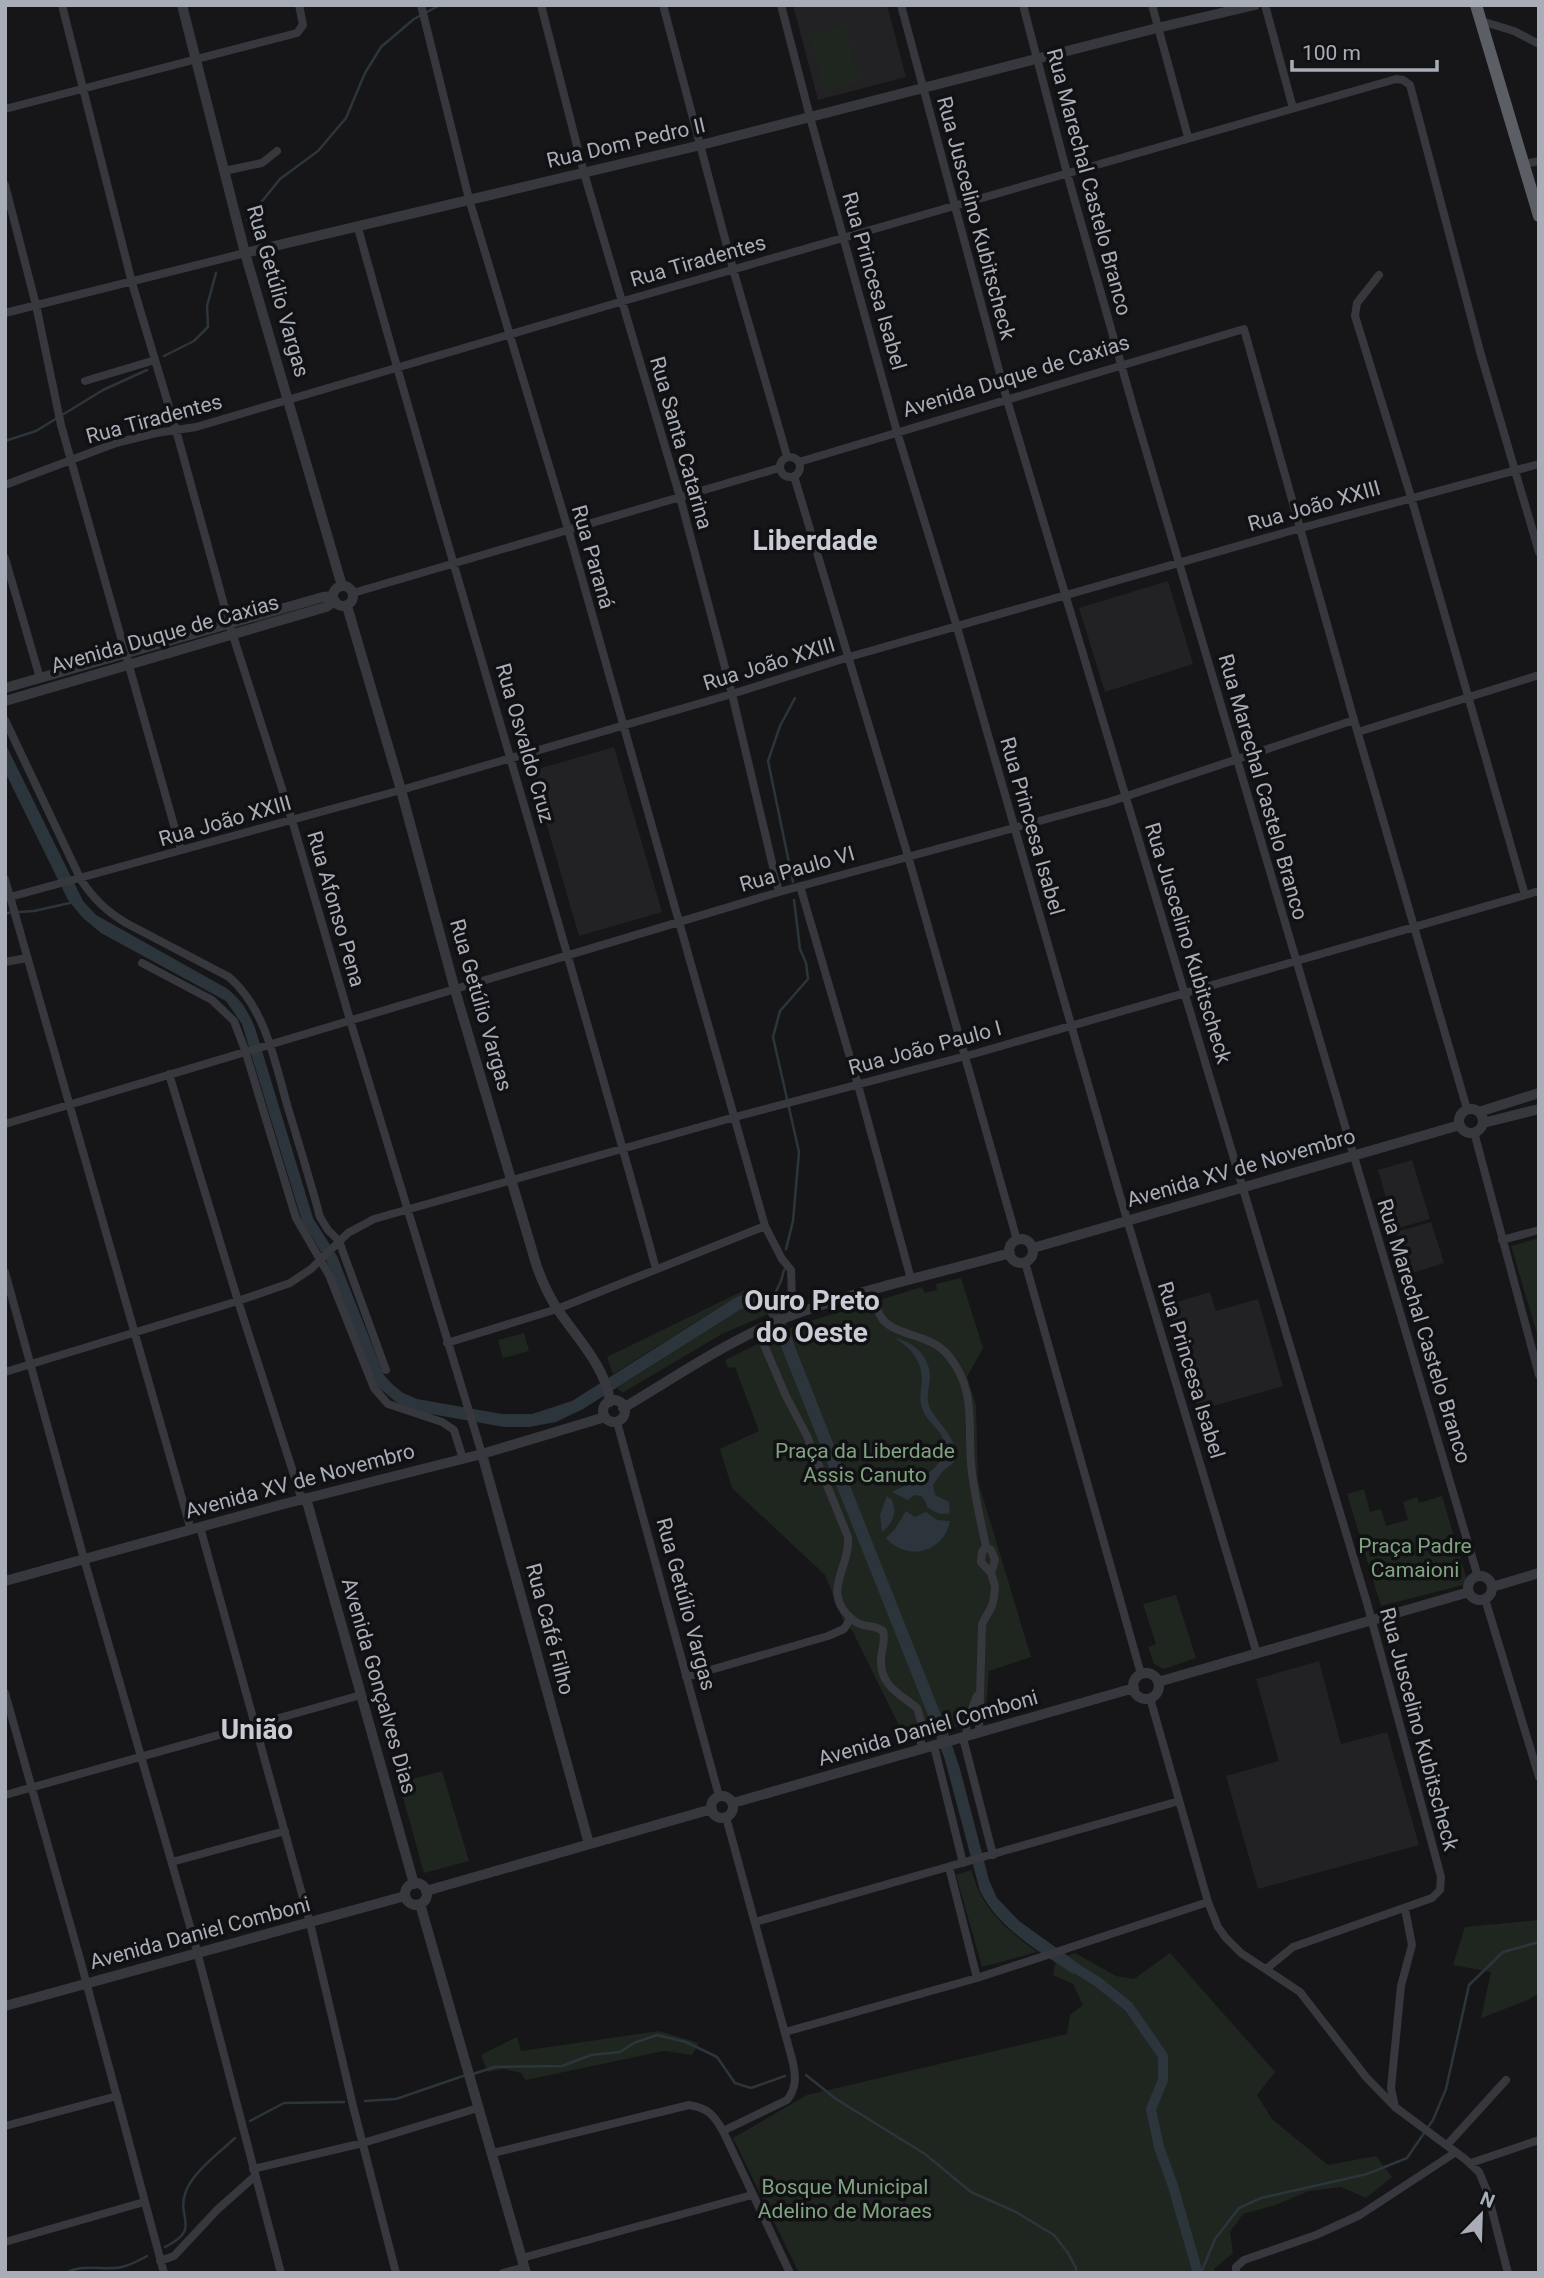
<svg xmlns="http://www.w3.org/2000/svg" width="1544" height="2278" viewBox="0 0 1544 2278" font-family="Roboto,sans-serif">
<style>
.built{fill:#222225}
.green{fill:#1e261f}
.water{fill:#2c353c}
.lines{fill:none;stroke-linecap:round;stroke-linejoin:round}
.stream{stroke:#2c353c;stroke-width:2.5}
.canal{stroke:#2c353c;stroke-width:10}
.minor{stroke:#37383d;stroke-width:8}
.tertiary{stroke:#37383d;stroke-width:10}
.trunk{stroke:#5b5e65;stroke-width:12}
.labels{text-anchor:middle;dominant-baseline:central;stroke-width:7;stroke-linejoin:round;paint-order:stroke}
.street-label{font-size:21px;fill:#a8adb8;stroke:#111113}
.park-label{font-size:21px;fill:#7fa381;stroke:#111113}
.district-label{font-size:28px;font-weight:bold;fill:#c9ccd4;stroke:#111113}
</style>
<rect width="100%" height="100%" fill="#161618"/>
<path class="built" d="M 793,5 L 887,5 L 906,77 L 818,100 Z
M 1168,581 L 1193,664 L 1105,692 L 1079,608 Z
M 614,747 L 662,912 L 579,936 L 531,771 Z
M 1412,1160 L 1430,1219 L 1395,1229 L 1378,1170 Z
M 1431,1222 L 1444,1263 L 1409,1274 L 1396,1232 Z
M 1210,1292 L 1216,1311 L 1258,1299 L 1283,1386 L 1199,1410 L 1168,1305 Z
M 1319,1661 L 1341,1744 L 1387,1732 L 1419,1845 L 1258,1889 L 1226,1776 L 1279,1761 L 1256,1679 Z"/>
<path class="green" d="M 845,26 L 859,79 L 855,80 L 856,84 L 829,91 L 828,87 L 823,88 L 809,36 Z
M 1539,1238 L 1539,1340 L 1511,1246 Z
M 961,1278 L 983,1348 L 967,1377 L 976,1405 L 978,1481 L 1031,1657 L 989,1671 L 985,1719 L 906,1740 L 853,1632 L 844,1622 L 825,1575 L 732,1488 L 720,1449 L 759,1431 L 735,1367 L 728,1368 L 725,1360 L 797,1325 L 922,1287 L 925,1293 L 937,1290 L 936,1284 Z
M 751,1287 L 757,1290 L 756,1294 L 736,1297 L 613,1374 L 607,1357 Z
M 750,1306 L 757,1307 L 768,1314 L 722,1334 L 622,1393 L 617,1388 L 743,1308 Z
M 524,1333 L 529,1351 L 503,1358 L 498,1340 Z
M 1364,1489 L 1370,1512 L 1381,1509 L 1386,1526 L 1408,1520 L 1403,1502 L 1417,1497 L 1419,1503 L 1442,1496 L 1466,1577 L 1463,1585 L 1381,1606 L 1347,1494 Z
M 1176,1595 L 1196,1658 L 1164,1669 L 1154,1664 L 1148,1647 L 1156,1644 L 1143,1604 Z
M 442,1771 L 469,1861 L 424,1873 L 399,1783 Z
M 971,1870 C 984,1912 1003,1926 1037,1952 L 982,1967 L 956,1875 Z
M 1539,1920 L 1539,1993 L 1528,2000 L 1481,2018 L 1491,1972 L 1453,1965 L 1465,1927 Z
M 1075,1953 L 1116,1976 L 1134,1979 L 1170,1953 L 1275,2072 L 1257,2095 L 1272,2119 L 1328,2165 L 1376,2156 L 1392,2177 L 1366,2198 L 1341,2187 L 1309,2191 L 1276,2205 L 1243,2214 L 1230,2232 L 1233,2253 L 1214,2269 L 1215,2273 L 799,2273 L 733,2138 L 807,2095 L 1067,2034 L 1070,2015 L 1083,2005 L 1073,1984 L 1053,1975 L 1056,1961 Z
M 659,2031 L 699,2043 L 692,2055 L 664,2051 L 526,2080 L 521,2073 L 504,2069 L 488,2072 L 481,2055 L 517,2037 L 521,2051 Z"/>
<path class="water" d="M 5,743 L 83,901 L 96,915 L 226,988 C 241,999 248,1011 255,1028 L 313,1218 L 337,1256 L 384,1375 L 392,1384 L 403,1393 L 417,1399 L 502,1414 L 532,1414 L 572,1401 L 736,1297 C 777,1283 787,1327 799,1357 L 947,1730 L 960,1769 L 989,1880 L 997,1898 L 1019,1921 L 1079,1964 L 1073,1974 C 1039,1951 999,1929 980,1891 L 945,1760 L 935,1733 L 768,1314 L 757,1307 L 743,1308 L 583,1409 L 556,1422 L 529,1427 L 504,1427 L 414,1411 L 396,1402 L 377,1386 L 326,1260 L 302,1221 L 242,1024 L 226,1001 L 101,933 L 83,918 L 68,900 L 5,772 Z
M 894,1338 C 913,1341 929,1356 930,1375 C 930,1387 925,1397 930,1408 C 939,1426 961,1440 954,1462 L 942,1472 L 933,1485 L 935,1495 L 949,1502 L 950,1513 C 939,1516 936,1512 927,1507 L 926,1502 L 921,1496 L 914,1495 L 908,1500 L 892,1492 C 909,1483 937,1475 943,1454 C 950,1432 927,1425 922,1408 C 919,1399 921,1390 922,1381 C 922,1361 911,1347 894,1338 Z
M 887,1496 L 892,1500 C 897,1514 893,1523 882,1532 L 880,1515 Z
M 906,1511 L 915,1517 L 926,1512 L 937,1520 L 950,1521 C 944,1553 907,1562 886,1538 L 895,1529 Z"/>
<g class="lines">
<path class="stream" d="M 247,220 L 280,179 L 318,151 L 346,118 L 365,73 L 381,47 L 414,19 L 440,5
M 164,356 L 194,341 L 208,327 L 207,306 L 216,273
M 5,441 L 36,431 L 103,390 L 147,370
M 793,882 L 768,761 L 780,726 L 795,698
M 5,913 L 34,911 L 74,902
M 786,1249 L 793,1221 L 799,1152 L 773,1037 L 780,1011 L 808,979 L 806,963 L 800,949 L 794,900
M 771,1302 L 781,1281 L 784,1270
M 473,2074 L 495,2067 L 562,2066 L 591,2055 L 620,2052 L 634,2043 L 657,2035 L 686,2042 L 717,2057 L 735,2083 L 751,2088 L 785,2076
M 806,2075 L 836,2099 L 925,2154 L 971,2192 L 1016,2212 L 1054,2235 L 1068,2253 L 1076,2268 L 1076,2273
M 365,2101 L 396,2099 L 466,2075
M 250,2121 L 284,2103 L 344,2102
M 165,2247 C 203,2228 175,2219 186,2191 C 193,2172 220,2152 235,2138
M 66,2273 C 83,2263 104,2271 122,2267 C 130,2265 140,2260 147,2256
M 1201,2273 L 1215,2239 L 1239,2208 L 1261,2198 L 1367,2174 L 1407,2158 L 1433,2120 L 1446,2089 L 1469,1985 L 1503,1952 L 1539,1942"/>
<path class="canal" d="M 1064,1961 L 1098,1982 L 1129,2007 L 1163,2056 L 1163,2080 L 1151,2109 L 1159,2147 L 1173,2186 L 1198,2273"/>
<path class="minor" d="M 62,5 L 132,283 L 176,430 L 229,623 L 292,820 L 350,1020 L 482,1454
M 421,5 L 469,199 L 568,529 L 765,1226 L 782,1259 L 791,1270 L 792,1297 L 796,1313
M 541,5 L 584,173 L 680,497 L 732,694 L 779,892
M 663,5 L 733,269 L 787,456
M 781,5 L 810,117 L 897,432 L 957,627 L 1123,1206 L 1257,1654
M 901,5 L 1007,400 L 1367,1603 L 1441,1877 L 1440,1890 L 1432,1898 L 1293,1947 L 1266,1969
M 1023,5 L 1067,173 L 1134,410 L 1478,1577
M 1152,5 L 1188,137
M 1265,5 L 1293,108
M 1481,21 L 1514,31 L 1539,44
M 5,109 L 297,33 L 303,25 L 299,5
M 1524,164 L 1539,161
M 224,171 L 262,163 L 277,151
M 5,185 L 36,305 L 61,425 L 181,850
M 358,228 C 454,576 561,920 656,1269
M 1379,275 L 1357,303 L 1355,316 L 1411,497 L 1525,895
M 5,313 L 245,253
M 85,381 L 155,360
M780 467a10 10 0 1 1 20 0a10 10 0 1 1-20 0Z
M 799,462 L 1244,329 L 1354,720 L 1467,1109
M 794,476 L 908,856 L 1017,1240
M 5,485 L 116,443 L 156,433 L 196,427 L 620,302 L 1396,79 L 1403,80 L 1410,85 L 1481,355 L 1539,552
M 5,558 L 40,678
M 353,593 L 779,468
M 5,720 L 81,880 C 94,899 106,911 126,923 L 229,977 C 266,1009 275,1063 288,1108 C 299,1144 310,1180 320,1217 L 328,1230 L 339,1241 L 386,1370
M 1358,732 L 1539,675
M 5,879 L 191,1530
M 800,886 L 858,1085 L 911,1279
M 10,897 L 401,790 L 732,694 L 849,657 L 1301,528 L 1539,464
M 5,962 L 27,958
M 142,963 L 212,1000 L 234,1021 L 245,1050 L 296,1218 L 329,1275 L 374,1388 L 388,1404 L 442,1422 L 454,1430 L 463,1459
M 169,1074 L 238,1301 L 302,1500
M 5,1124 L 779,892 L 1109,802 L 1354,720
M 1474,1132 L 1539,1375
M 1502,1240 L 1539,1230
M 1025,1262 L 1141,1674
M 5,1272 L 84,1559 L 194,1940 L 281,2273
M 872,1290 C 874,1300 877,1312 883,1320 C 899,1337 931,1334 948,1355 C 979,1392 966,1431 972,1473 C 975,1498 981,1522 986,1547 L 991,1550 L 995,1560 L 991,1573 L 995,1586 L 994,1597 L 992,1606 L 982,1624 L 979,1733
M 758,1331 L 786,1396 L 807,1436 L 848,1537 C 851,1568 819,1592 853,1620 C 861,1628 874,1624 883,1631 C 886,1642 881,1650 881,1660 C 880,1686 900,1694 917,1708 L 921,1721 L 921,1750
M 447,1343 L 557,1309 L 765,1226
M 5,1372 L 238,1301 L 290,1283 L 311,1269 L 348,1233 L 374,1219 L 735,1117 L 977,1053 L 1539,891
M 617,1422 L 719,1796
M 200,1527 L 310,1923 L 353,2106 L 396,2273
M 986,1547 L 982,1552 L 981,1562 L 991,1573
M 1485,1599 L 1539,1777
M 686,1677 L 828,1636 L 844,1629 L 850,1619
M 5,1693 L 80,1959 L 164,2273
M 1150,1698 L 1208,1902 L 1218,1927 L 1226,1938 L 1241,1953 L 1300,1992 L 1366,2077 L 1395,2107 L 1465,2159 L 1479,2172 L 1487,2191 L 1508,2273
M 967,1736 L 966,1724 L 977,1696
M 963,1738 L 993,1855
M 934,1746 L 963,1863
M 5,1795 L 361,1695
M 172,1862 L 285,1831
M 949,1867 L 977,1978
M 755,1922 L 1179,1801
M 785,2032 L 977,1978 L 1208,1902
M 1395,2107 L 1391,2088 L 1401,1986 L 1412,1945 L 1405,1909
M 5,2126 L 117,2096
M 723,2131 L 787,2100 C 797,2088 796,2075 792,2059 L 726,1817
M 1447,2145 L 1506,2080
M 493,2153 L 689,2105 C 708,2108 714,2115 723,2131 L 790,2273
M 1471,2163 L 1539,2140
M 253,2169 L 363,2143 L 478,2108
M 5,2242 L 144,2202
M 522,2258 L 752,2195
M 160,2261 L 174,2256 L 217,2210 L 255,2176
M 503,2273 L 525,2267
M 1236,2273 L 1236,2267 L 1244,2260 L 1316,2235 L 1360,2215 L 1456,2152"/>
<path class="tertiary" d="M 182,5 L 245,253 L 342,586
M 245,253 L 701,145 L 1157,28 L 1255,5
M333 596a10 10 0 1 1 20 0a10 10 0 1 1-20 0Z
M 347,606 L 401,790 L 455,990 L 537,1267 C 542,1281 548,1294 556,1307 C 575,1336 606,1366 610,1402
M 5,688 L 323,597 L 333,596
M 5,701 L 326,607 L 335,601
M1459 1121a12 12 0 1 1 24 0a12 12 0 1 1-24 0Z
M 1479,1112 L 1539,1093
M 1483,1123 L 1539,1109
M1009 1251a12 12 0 1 1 24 0a12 12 0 1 1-24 0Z
M 1033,1248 L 1460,1125
M603 1411a11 11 0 1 1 22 0a11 11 0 1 1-22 0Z
M 623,1408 C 679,1375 736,1335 798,1313 C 867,1288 939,1273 1010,1253
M 482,1454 L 589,1844
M 306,1498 L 414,1884
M1468 1588a12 12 0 1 1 24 0a12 12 0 1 1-24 0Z
M 5,1581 L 280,1505 L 482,1454 L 605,1417
M 1492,1587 L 1539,1573
M1133 1686a13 13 0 1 1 26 0a13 13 0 1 1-26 0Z
M 1158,1682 L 1469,1592
M711 1807a11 11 0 1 1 22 0a11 11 0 1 1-22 0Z
M 733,1803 L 1134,1688
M405 1894a11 11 0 1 1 22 0a11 11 0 1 1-22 0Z
M 426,1891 L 712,1809
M 420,1904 L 526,2273
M 5,2006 L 405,1896"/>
<path class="trunk" d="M 1476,5 L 1539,216"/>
</g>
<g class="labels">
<g class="street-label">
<text transform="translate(626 143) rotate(-13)">Rua Dom Pedro II</text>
<text transform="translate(1089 182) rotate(75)">Rua Marechal Castelo Branco</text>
<text transform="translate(976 218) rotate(75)">Rua Juscelino Kubitscheck</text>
<text transform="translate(698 261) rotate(-16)">Rua Tiradentes</text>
<text transform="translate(874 281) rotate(74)">Rua Princesa Isabel</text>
<text transform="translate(278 291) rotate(74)">Rua Getúlio Vargas</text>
<text transform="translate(1016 376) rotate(-17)">Avenida Duque de Caxias</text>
<text transform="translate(154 419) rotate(-15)">Rua Tiradentes</text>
<text transform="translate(681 443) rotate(74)">Rua Santa Catarina</text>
<text transform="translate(1314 506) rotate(-16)">Rua João XXIII</text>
<text transform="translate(593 557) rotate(74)">Rua Paraná</text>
<text transform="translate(165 634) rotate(-16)">Avenida Duque de Caxias</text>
<text transform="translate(769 664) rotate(-17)">Rua João XXIII</text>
<text transform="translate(525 743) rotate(74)">Rua Osvaldo Cruz</text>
<text transform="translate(1263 787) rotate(74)">Rua Marechal Castelo Branco</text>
<text transform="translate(225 821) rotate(-16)">Rua João XXIII</text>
<text transform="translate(1032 826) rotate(74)">Rua Princesa Isabel</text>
<text transform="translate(797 869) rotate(-16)">Rua Paulo VI</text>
<text transform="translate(336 909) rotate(74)">Rua Afonso Pena</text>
<text transform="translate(1188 943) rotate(73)">Rua Juscelino Kubitscheck</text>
<text transform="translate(481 1005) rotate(74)">Rua Getúlio Vargas</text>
<text transform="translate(925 1048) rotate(-15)">Rua João Paulo I</text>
<text transform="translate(1241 1168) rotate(-16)">Avenida XV de Novembro</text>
<text transform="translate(1424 1331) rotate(73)">Rua Marechal Castelo Branco</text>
<text transform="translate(1191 1370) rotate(73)">Rua Princesa Isabel</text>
<text transform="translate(300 1481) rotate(-15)">Avenida XV de Novembro</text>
<text transform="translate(686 1604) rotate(75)">Rua Getúlio Vargas</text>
<text transform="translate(550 1629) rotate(75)">Rua Café Filho</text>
<text transform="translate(379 1686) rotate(74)">Avenida Gonçalves Dias</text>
<text transform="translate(928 1728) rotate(-16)">Avenida Daniel Comboni</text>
<text transform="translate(1419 1729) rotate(75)">Rua Juscelino Kubitscheck</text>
<text transform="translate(200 1933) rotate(-15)">Avenida Daniel Comboni</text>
</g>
<g class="park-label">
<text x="865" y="1451">Praça da Liberdade<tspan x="865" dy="24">Assis Canuto</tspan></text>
<text x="1415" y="1546">Praça Padre<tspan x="1415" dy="24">Camaioni</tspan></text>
<text x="845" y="2187">Bosque Municipal<tspan x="845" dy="24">Adelino de Moraes</tspan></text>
</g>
<g class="district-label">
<text x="815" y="540">Liberdade</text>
<text x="812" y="1300">Ouro Preto<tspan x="812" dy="32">do Oeste</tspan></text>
<text x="257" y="1729">União</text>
</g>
</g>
<rect width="1544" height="2278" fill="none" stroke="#a8adb8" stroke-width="14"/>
<g transform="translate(1481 2215) rotate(23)" stroke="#111113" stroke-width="5" paint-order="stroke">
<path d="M0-5L12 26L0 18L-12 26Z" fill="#a8adb8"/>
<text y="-10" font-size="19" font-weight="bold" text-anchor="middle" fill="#a8adb8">N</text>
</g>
<path d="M1292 60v10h145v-10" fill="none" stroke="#a8adb8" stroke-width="3.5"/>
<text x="1302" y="60" font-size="21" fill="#a8adb8" stroke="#111113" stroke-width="5" paint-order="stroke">100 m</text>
</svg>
